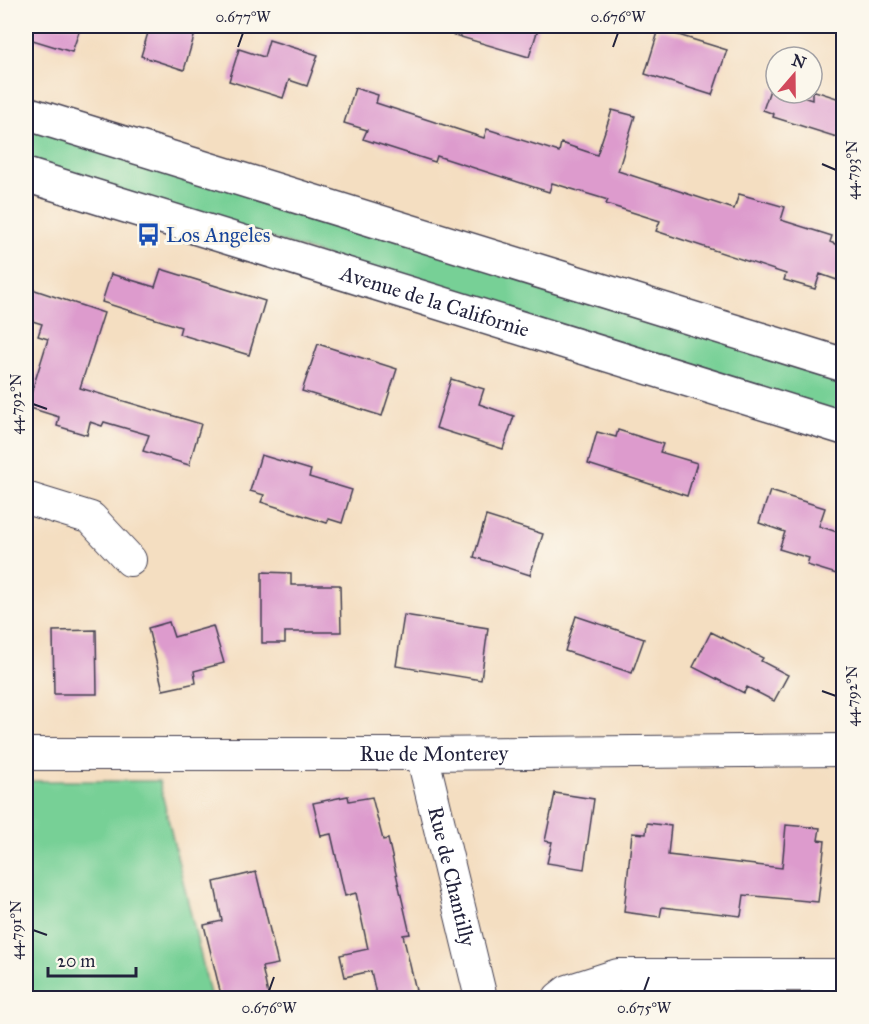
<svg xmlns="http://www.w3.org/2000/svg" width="869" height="1024" viewBox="0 0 869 1024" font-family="'IM FELL Great Primer',serif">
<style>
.green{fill:#77d096;stroke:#4c7968;stroke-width:1.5}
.building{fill:#dd9bcd}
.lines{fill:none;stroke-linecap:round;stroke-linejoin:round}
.minor-casing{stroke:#423e4f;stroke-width:34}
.tertiary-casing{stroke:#423e4f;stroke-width:36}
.minor{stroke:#fff;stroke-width:32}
.tertiary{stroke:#fff;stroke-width:33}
.ticks{fill:none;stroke:#22223b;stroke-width:2}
.labels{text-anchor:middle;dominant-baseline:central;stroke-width:6;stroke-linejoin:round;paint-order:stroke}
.transit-label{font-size:21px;fill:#164399;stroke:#fbf7ec;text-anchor:start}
.street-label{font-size:21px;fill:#22223b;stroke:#fbf7ec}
.neatline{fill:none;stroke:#22223b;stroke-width:2}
.ticks-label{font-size:15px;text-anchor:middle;fill:#22223b}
</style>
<rect width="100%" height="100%" fill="#fbf7ec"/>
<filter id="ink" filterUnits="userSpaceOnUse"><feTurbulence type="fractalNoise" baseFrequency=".0167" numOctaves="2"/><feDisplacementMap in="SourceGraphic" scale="12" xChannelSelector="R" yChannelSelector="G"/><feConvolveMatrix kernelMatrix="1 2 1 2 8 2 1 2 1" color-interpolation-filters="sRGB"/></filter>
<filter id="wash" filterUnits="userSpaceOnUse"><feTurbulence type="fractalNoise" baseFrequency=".008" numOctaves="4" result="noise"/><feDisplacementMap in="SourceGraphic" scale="24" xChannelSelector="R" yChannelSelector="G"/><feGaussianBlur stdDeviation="1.35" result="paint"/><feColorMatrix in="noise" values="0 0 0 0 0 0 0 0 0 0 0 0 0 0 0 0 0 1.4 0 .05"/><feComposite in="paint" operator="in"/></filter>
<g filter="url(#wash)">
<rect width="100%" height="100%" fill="#f4dec1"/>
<path class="green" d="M 26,123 L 843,377 L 843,417 L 26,162 Z
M 26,781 L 159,781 L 211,998 L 26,998 Z"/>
<g id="blocks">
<path class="building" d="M 26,26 L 81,26 L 72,52 L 26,38 Z
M 150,26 L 181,26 L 196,30 L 184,70 L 141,56 Z
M 445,26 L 539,26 L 529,57 L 444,32 Z
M 659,29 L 727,50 L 712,95 L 645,74 Z
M 269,40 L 318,55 L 307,86 L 289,80 L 283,98 L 229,81 L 239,49 L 264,57 Z
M 771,87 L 776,89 L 776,93 L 790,93 L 812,100 L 812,90 L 843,100 L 843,139 L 773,117 L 774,114 L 763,110 Z
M 355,88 L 378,95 L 376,103 L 484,138 L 487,129 L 559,152 L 561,143 L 597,155 L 612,110 L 635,116 L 618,171 L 734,209 L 739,194 L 785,207 L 781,220 L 832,236 L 830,242 L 843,247 L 843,259 L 837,280 L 820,274 L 815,289 L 784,280 L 786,274 L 656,231 L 660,221 L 606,204 L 608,200 L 552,183 L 549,192 L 437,156 L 435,162 L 363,139 L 367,130 L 344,123 Z
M 161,269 L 265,301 L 249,355 L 179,334 L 181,327 L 102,302 L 111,274 L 155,287 Z
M 26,287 L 104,313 L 80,388 L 201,424 L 189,465 L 143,451 L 149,435 L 104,422 L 102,426 L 90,422 L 87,435 L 57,426 L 59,417 L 27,407 L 48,339 L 38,336 L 42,324 L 26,319 Z
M 318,344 L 397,369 L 382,416 L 302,391 Z
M 451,379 L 484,389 L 479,404 L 514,416 L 503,449 L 436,428 Z
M 618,430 L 663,444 L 660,452 L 697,463 L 687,496 L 588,464 L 597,432 L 616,437 Z
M 261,455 L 311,470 L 309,477 L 352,490 L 342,523 L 329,519 L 327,523 L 261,502 L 264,495 L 250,491 Z
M 770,491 L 825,508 L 819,526 L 843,534 L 843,576 L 807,565 L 809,558 L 779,549 L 785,532 L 759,523 Z
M 486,516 L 543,534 L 530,575 L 474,557 Z
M 262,572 L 291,573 L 291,585 L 340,585 L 341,632 L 285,632 L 285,643 L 262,643 Z
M 404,615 L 488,628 L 481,680 L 396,666 Z
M 576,616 L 644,639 L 632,673 L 565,651 Z
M 169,622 L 174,637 L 213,626 L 224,663 L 194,671 L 196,683 L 163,690 L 148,628 Z
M 96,630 L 97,694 L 54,694 L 53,631 Z
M 711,632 L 763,658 L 761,661 L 788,675 L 774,701 L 747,687 L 744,693 L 693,667 Z
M 555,793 L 594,799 L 584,869 L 547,863 L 552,842 L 545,841 Z
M 348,796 L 349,801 L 372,797 L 383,840 L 388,839 L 410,934 L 403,935 L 418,999 L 377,999 L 371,971 L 345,977 L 340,955 L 368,949 L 356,893 L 345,896 L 331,834 L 321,836 L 313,803 Z
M 647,823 L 671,826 L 668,855 L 782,868 L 786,825 L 820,828 L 818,840 L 825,841 L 818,902 L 744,895 L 741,916 L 662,907 L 660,917 L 624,912 L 632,833 L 646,834 Z
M 256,872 L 278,964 L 262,967 L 269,999 L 222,999 L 204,925 L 222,921 L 214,882 Z"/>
</g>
</g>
<g filter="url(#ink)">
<use href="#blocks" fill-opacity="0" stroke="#423e4f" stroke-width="1.5"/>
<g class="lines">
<defs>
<g id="minor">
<path d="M 26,498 L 91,518 L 130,560"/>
<path id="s1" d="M 26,754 L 422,754 L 844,750"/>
<path id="s2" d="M 422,754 L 481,998"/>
<path d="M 559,998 L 568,991 L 618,975 L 844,975"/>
</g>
<g id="tertiary">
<path d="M 26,113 L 844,365"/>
<path id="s3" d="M 26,175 L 844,428"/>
</g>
</defs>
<use href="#minor" class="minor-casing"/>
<use href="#tertiary" class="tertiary-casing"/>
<use href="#minor" class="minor"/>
<use href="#tertiary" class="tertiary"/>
</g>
</g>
<path class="ticks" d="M 238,47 L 243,33M 613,47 L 618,33M 822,164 L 836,170M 33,404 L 47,409M 822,691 L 836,696M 33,930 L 47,935M 269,991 L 274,977M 644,991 L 649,977"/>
<defs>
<symbol id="bus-bare" viewBox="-9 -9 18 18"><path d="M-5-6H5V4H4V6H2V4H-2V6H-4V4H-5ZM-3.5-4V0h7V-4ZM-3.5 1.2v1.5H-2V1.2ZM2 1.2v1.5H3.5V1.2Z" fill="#1a4fb4" stroke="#fbf7ec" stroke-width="2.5" paint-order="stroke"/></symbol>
</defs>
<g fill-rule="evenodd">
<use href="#bus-bare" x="132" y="218" width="33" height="33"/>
</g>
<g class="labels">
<g class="transit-label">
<text x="166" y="235">Los Angeles</text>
</g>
<g class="street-label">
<text stroke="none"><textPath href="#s3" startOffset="428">Avenue de la Californie</textPath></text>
<text stroke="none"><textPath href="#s1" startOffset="408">Rue de Monterey</textPath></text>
<text stroke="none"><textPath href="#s2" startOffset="126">Rue de Chantilly</textPath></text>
</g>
</g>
<rect width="869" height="1024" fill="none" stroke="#fbf7ec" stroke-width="66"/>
<g transform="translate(794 75) rotate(20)"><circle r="28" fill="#fbf7ec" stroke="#a4a2a5" stroke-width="1.5"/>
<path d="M0-4.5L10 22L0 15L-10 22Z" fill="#d1495b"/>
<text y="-9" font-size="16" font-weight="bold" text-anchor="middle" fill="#22223b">N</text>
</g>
<path d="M48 967v9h88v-9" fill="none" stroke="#22223b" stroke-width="3"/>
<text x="57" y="967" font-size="18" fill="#22223b" stroke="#fbf7ec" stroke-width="4.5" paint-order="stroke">20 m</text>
<rect x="33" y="33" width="803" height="958" class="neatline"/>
<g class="ticks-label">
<text x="243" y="22">0.677°W</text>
<text x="618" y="22">0.676°W</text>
<text transform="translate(852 170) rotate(-90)" y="5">44.793°N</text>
<text transform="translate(16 404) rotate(-90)" y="5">44.792°N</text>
<text transform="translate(852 696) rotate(-90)" y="5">44.792°N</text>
<text transform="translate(16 930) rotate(-90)" y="5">44.791°N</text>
<text x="269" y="1013">0.676°W</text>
<text x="644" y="1013">0.675°W</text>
</g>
</svg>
